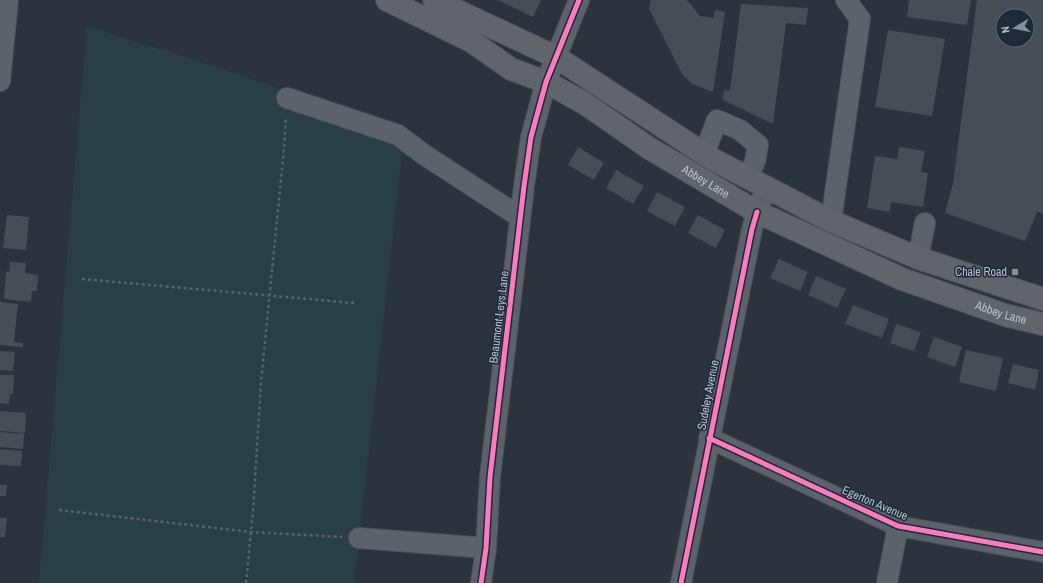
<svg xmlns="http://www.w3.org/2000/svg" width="1043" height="583" viewBox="0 0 1043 583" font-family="'Archivo Narrow',sans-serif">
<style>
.green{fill:#284044}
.building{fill:#464d55;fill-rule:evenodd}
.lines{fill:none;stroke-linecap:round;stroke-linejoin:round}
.minor-casing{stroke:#4a5057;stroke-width:22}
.major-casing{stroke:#495059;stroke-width:24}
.path{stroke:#5a6167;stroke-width:2.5;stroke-dasharray:3 3;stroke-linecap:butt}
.minor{stroke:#5c626a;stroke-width:20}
.major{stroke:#5f656b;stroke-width:22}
.cycleway-casing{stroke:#1e2a38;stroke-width:8}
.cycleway{stroke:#fd7abc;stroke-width:5}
.poi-dot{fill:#858f9b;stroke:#1e2a38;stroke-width:1.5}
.labels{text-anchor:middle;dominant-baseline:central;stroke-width:3;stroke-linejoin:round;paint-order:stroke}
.street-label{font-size:12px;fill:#b6c0cd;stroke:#1e2a38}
.poi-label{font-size:12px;fill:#b6c0cd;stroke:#1e2a38;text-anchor:end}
</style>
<rect width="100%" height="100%" fill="#2b343d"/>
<path class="green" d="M 87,26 L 226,70 L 404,132 L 354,583 L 39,583 Z"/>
<path class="building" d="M 498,0 L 541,0 L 533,17 Z
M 651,0 L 687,0 L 700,16 L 714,18 L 715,10 L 725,12 L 713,92 L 692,84 L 682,74 L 649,9 Z
M 909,0 L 971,0 L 967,25 L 907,17 Z
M 977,0 L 1043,0 L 1043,213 L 1037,212 L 1025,241 L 945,213 L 953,183 ZM 1003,16 L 1027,16 L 1027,40 L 1003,40 Z
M 741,4 L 808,8 L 806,25 L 786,23 L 773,124 L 723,100 L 724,90 L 730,91 Z
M 888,30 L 945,39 L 932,116 L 875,107 Z
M 578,147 L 604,163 L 594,180 L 568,165 Z
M 899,147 L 925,151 L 921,172 L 928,173 L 923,207 L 891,202 L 890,212 L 867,208 L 875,156 L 897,159 Z
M 616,170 L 644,186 L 633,204 L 606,188 Z
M 657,192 L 685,207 L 675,226 L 647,211 Z
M 7,215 L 29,217 L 26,250 L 3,248 Z
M 698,215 L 725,230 L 716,248 L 688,233 Z
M 779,259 L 808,272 L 800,291 L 770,278 Z
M 10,262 L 26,263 L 25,273 L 38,275 L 37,291 L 32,291 L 31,302 L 4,299 L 6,271 L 9,272 Z
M 816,276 L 846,289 L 837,308 L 808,295 Z
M 0,302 L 18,304 L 14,342 L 23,343 L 23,347 L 0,345 Z
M 853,305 L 889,319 L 882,338 L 845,324 Z
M 896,324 L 921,332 L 914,351 L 890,343 Z
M 934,337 L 962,347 L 955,367 L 927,357 Z
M 966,350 L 1003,358 L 996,391 L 959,382 Z
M 0,351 L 15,352 L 13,371 L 0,370 Z
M 1013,364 L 1039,370 L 1035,390 L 1008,383 Z
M 0,375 L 14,375 L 13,394 L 10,394 L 9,404 L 0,403 Z
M 0,411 L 26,413 L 25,433 L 0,431 Z
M 0,432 L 24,434 L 23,449 L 0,447 Z
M 0,449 L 22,451 L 21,466 L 0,465 Z
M 0,485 L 7,485 L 6,496 L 0,496 Z
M 0,518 L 7,518 L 5,537 L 0,537 Z"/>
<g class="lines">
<defs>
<path id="minor" d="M 0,81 L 8,0
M 287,98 L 398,135 L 423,154 L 520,217
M 704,154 L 717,120 L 740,130 L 758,145 L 755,161 L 748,178
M 831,221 L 860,19 L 846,0
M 918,258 L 925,223
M 709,438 L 898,526 L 1043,552
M 359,538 L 486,548
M 481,583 L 486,548 L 490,477 L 524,186 L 531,137 L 546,82 L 579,0
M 681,583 L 752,229 L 757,212 L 766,188
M 887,583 L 898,526"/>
<g id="major">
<path id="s1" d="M 387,0 L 471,41 L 511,69 L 546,82 L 584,103 L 649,148 L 757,212 L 902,279 L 1005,315 L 1043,324"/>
<path d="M 434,0 L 556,57 L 712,159 L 831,221 L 918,258 L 1043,299"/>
</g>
</defs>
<use href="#minor" class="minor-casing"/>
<use href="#major" class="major-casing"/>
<path class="path" d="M 82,279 L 354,303
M 59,510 L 251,532 L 342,537
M 246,583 L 253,511 L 261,382 L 284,149 L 286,117"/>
<use href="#minor" class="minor"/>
<use href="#major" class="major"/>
<defs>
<path id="cycleway" d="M 709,438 L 898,526 L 1043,552
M 481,583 L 486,548 L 490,477 L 524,186 L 531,137 L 546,82 L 579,0
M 681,583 L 752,229 L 757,212"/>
</defs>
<use href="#cycleway" class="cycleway-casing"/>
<use href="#cycleway" class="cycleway"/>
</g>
<rect class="poi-dot" x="1011" y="268" width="8" height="8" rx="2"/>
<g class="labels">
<g class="street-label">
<text stroke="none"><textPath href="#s1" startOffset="368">Abbey Lane</textPath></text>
<text stroke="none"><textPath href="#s1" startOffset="692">Abbey Lane</textPath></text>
<text transform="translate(499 317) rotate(-83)">Beaumont Leys Lane</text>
<text transform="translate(708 395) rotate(-79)">Sudeley Avenue</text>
<text transform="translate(875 503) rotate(23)">Egerton Avenue</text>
</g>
<g class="poi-label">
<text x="1007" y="272">Chale Road</text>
</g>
</g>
<g transform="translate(1015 28) rotate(260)"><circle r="19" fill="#1e2a38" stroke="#5b6674"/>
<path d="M0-3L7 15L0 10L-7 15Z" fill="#858f9b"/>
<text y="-6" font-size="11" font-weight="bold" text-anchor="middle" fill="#b6c0cd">N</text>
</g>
</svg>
